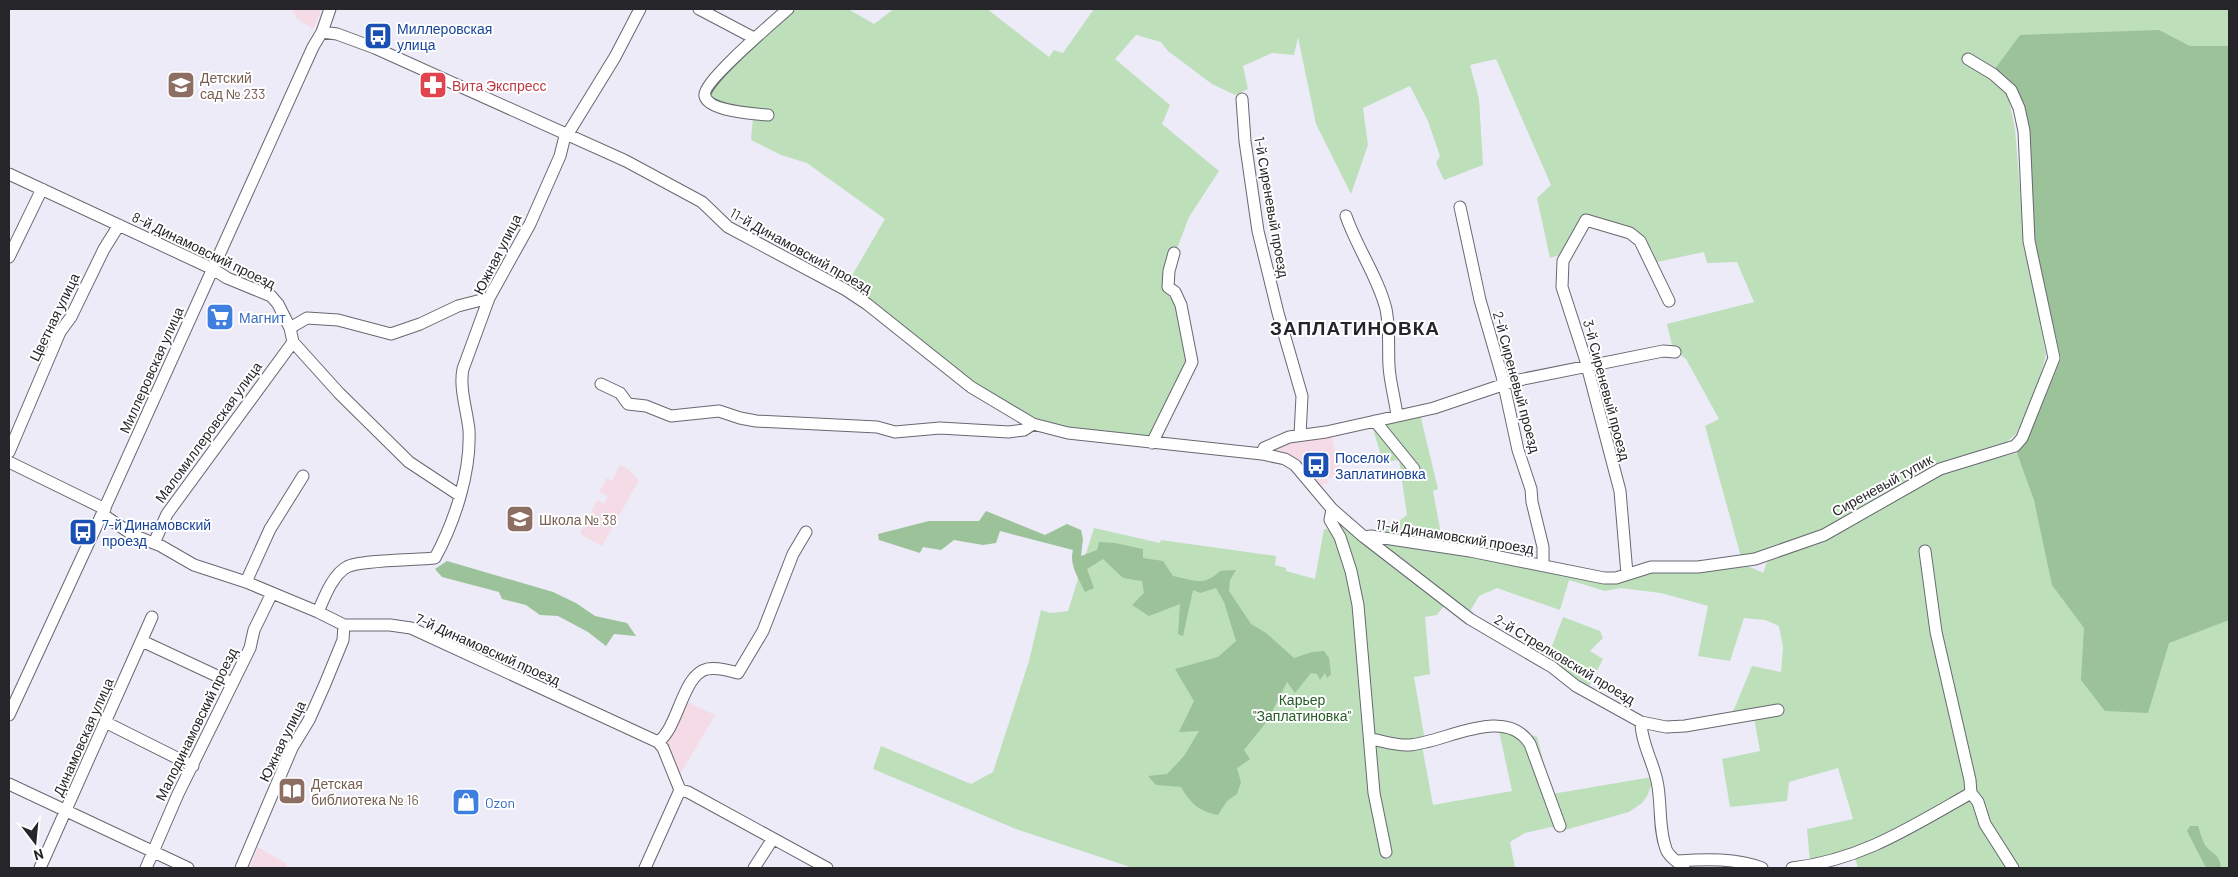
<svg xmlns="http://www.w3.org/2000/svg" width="2238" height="877" viewBox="0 0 2238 877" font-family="Barlow,sans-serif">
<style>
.commercial{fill:#f4dbe5}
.green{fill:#bde0bb}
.forest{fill:#9bc299}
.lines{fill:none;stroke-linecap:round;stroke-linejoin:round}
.minor-casing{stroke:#686871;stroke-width:13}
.minor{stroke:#fff;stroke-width:11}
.labels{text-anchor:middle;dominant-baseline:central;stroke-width:4;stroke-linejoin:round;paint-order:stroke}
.transit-label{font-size:14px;fill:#164399;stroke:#fff;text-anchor:start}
.education-label{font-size:14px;fill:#785e54;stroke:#fff;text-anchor:start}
.health-label{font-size:14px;fill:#be3a42;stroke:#fff;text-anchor:start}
.street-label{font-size:14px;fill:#26262a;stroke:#fff}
.shop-label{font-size:14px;fill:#366cbe;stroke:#fff;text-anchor:start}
.park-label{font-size:14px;fill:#255a25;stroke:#fff}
.district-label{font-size:19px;font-weight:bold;letter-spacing:1px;fill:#26262a;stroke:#fff}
</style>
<rect width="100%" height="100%" fill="#ecebf7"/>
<path class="commercial" d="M 292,9 L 322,9 L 313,29 L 297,19 Z
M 1331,434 L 1341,475 L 1327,478 L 1328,483 L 1319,486 L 1306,469 L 1287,456 L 1270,450 L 1274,445 Z
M 620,465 L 628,469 L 639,480 L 602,546 L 580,534 L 597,500 L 604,504 L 608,496 L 599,492 L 607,478 L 612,481 Z
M 687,702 L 715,715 L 679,776 L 666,745 Z
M 258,847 L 287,864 L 285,868 L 249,868 Z"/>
<path class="green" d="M 795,9 L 848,9 L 874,24 L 894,9 L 987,9 L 1049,57 L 1054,50 L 1063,53 L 1094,9 L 2229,9 L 2229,868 L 1858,868 L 1855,858 L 1893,842 L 1810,863 L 1807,829 L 1853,819 L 1838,768 L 1789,782 L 1787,801 L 1730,807 L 1722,759 L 1760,751 L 1754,718 L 1732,714 L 1752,666 L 1781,672 L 1783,647 L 1779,626 L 1765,620 L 1744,618 L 1730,661 L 1698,656 L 1708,606 L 1661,593 L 1620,588 L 1605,591 L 1569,580 L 1560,610 L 1497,588 L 1479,596 L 1469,613 L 1374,540 L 1582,576 L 1732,566 L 1750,567 L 1763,573 L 1768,560 L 1942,472 L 2017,453 L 2027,441 L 2061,359 L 2034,241 L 2012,87 L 1990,79 L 2008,95 L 2015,129 L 2024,239 L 2046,354 L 2039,382 L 2016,434 L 2003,445 L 1938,465 L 1822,531 L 1778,547 L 1741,557 L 1705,426 L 1719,419 L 1686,359 L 1673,349 L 1667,324 L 1754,302 L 1737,262 L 1707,263 L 1704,252 L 1657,262 L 1652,250 L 1637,232 L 1586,226 L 1570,252 L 1550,258 L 1537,198 L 1551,185 L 1496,59 L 1470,65 L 1479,99 L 1483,165 L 1444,180 L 1436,163 L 1440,156 L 1428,121 L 1410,86 L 1363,108 L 1368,145 L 1351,194 L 1316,124 L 1298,37 L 1294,55 L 1272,53 L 1243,66 L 1248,89 L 1235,95 L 1212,84 L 1168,51 L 1161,42 L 1136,35 L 1115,59 L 1170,105 L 1162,124 L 1219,171 L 1189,217 L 1170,267 L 1172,293 L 1178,306 L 1189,362 L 1150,437 C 1125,435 1098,435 1074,430 C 979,412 924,332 847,284 L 885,219 L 807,163 L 781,155 L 751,140 L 753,117 L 707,96 L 725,69 Z
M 1420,414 L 1438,489 L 1433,491 L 1443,545 L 1372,531 L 1388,529 L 1407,515 L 1399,460 L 1383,462 L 1372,426 Z
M 1335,519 L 1396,570 L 1444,606 L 1437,615 L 1425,617 L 1430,674 L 1414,677 L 1424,735 L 1422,746 L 1433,805 L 1512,791 L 1499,731 L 1523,732 L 1537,737 L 1552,794 L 1652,777 L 1652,784 L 1647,796 L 1642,803 L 1629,812 L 1565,830 L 1551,827 L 1525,833 L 1510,842 L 1515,868 L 1133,868 L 1016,829 L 873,769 L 881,746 L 971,784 L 993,772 L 1029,661 L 1041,610 L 1050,613 L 1068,611 L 1094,528 L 1160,543 L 1161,540 L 1276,556 L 1275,565 L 1286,568 L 1286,571 L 1315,579 L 1324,529 L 1331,530 Z
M 1563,617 L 1600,631 L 1603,638 L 1590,651 L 1603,659 L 1589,686 L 1574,677 L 1548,657 Z"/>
<path class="forest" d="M 2159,30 L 2190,46 L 2229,46 L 2229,620 L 2169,643 L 2148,713 L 2105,711 L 2081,680 L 2084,628 L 2052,585 L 2034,500 L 2017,453 L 2027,441 L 2061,359 L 2034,241 L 2027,132 L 1995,69 L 2020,35 Z
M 986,511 L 1045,535 L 1067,524 L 1081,530 L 1083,539 L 1081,556 L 1097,550 L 1099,542 L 1115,543 L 1143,549 L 1143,558 L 1163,561 L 1173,576 C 1194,580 1204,587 1220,571 L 1236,570 L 1230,580 L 1229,591 L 1251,624 L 1266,633 L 1294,658 L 1312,652 L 1324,651 L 1329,658 L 1331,674 L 1327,678 L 1325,673 L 1320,680 L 1317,674 L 1311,673 L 1295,693 L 1287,682 L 1268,720 L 1244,750 L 1250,759 L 1237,768 L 1241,782 L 1237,794 L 1227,801 L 1218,815 C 1199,811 1191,804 1181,787 L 1156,785 L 1148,776 L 1167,774 L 1184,756 L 1199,731 L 1179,732 L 1194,701 L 1175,669 L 1218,657 L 1236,641 L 1224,602 L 1216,588 L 1200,593 L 1193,590 L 1183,636 L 1178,634 L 1180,604 L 1149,616 L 1132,605 L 1144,593 L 1142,581 L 1123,578 L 1103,559 L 1087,569 L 1094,588 L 1085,592 C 1078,577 1069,565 1073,550 L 1000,531 L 996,543 L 983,545 L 954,540 L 941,550 L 923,547 L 920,553 L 879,540 L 878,534 L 929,521 L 979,521 Z
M 447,561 L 553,592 L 576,603 L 595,616 L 627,623 L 636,636 L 614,634 L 606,646 L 588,632 L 558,616 L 540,615 L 526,605 L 502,599 L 499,592 L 442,577 L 435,569 Z
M 2190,826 L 2198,826 C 2200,831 2202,840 2205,845 C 2212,855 2219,852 2221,868 L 2208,868 L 2205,866 L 2187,831 Z"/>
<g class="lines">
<defs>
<path id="minor" d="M 699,9 L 754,38
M 322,32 L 337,34 L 375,48 L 626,161 L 702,202 L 728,227 L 846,290 L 867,304 L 971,387 L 1033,424 L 1068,433 L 1262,454 L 1285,459 L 1295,465 L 1332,509 L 1364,537 L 1371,536 L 1470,551 L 1604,578 L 1616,578 L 1651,567 L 1698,567 L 1755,559 L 1824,535 L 1940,469 L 2015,446 L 2022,438 L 2054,358 L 2029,241 L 2024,131 L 2019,108 L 2011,90 L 1993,74 L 1968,59
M 1242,99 L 1245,141 L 1258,231 L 1278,313 L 1302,396 L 1300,435
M 768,115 C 755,114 708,111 705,96 C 701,83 776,20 788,9
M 9,174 L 213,269 L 227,278 L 271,296 L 278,304 L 290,328 L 293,342 L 339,393 L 409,462 L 459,495
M 1460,207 L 1480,300 L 1502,376 L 1518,450 L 1531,489 L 1532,502 L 1543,547 L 1543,565
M 1346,216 C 1357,248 1378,277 1386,309 C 1390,329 1388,347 1389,366 C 1390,383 1395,399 1397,416
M 9,257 L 42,189
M 290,328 L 307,318 L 338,320 L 391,334 L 420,324 L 458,306 L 489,298
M 601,384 L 620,393 L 628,404 L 646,406 L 671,416 L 719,411 L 740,418 L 756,421 L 877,427 L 895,432 L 940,428 L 1009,432 L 1024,430 L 1033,424
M 1375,421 L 1414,469
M 1152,443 L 1192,362 L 1181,305 L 1175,292 L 1168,287 L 1169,271 L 1174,253
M 9,452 L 60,332 L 71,317 L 104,249 L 119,225
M 1262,454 L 1264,448 L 1289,437 L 1326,432 L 1434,408 L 1514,381 L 1663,351 L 1675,352
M 9,462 L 105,509
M 1332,509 L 1330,520 L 1340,537 L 1351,571 L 1358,605 L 1374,793 L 1386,852
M 102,514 L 133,535 L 161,546 L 194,565 L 246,582 L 318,612 L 344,625 L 390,625 L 411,628 L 658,742 L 663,748 L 680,790 L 645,868
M 1364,537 L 1470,619 L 1552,667 L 1576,686 L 1641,722 L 1666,727 L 1685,726 L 1778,710
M 154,543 L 167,514 L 293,342
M 1925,551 L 1936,632 L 1970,780 L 1971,793 L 1978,802 L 1985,824 L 2013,868
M 1627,574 L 1620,491 L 1585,358 L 1562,287 L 1563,261 L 1586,220 L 1630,233 L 1640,241 L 1669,301
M 246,582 L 270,529 L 303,476
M 318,612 C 324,598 333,574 347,567 C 359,560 416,560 435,558 C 455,521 471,472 469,430 C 467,410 459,388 463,369 L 489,298 L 530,224 L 560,156 L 564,140 L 615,57 L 640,9
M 142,641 L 232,683
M 9,715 L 102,514 L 313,47 L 322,32 L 330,9
M 105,722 L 193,766
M 1641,722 C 1641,742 1653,762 1657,781 C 1662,804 1658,827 1666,849 C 1669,858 1678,861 1684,868
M 1371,739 C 1383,741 1397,746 1409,745 C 1444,743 1505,704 1530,744 L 1560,826
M 658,742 C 679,727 682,675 707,669 C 717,667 728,670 738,673 L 763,631 L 793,554 L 806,532
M 9,784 L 188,868
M 680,790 L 688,792 L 827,868
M 1678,861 C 1706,859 1736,858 1762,868
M 40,868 L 152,617
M 146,868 L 178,794 L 250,648 L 254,630 L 272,593
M 241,868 L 292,748 L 309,720 L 325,684 L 343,640 L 344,625
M 754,868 L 772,840
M 1792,868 C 1861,860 1911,827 1971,793"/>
</defs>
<use href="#minor" class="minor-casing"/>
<use href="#minor" class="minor"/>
</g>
<defs>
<symbol id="bus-square" viewBox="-11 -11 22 22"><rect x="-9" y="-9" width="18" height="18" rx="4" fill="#1a4fb4" stroke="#fff"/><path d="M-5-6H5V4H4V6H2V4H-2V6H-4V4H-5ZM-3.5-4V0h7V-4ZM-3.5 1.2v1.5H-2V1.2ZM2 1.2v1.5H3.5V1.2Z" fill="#fff"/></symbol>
<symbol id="school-square" viewBox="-11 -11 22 22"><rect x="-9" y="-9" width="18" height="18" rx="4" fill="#8d6e63" stroke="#fff"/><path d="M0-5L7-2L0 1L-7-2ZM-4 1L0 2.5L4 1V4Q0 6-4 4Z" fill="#fff"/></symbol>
<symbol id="pharmacy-square" viewBox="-11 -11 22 22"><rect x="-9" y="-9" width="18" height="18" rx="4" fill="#e0444e" stroke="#fff"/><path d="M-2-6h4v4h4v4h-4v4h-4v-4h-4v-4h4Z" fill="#fff"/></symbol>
<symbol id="supermarket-square" viewBox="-11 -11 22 22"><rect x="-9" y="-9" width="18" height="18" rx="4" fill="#3f7fe0" stroke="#fff"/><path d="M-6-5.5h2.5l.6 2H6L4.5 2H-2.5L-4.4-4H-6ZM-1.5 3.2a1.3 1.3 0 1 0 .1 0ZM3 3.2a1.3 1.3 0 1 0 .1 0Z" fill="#fff"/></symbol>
<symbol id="library-square" viewBox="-11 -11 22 22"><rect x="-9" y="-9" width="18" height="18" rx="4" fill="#8d6e63" stroke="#fff"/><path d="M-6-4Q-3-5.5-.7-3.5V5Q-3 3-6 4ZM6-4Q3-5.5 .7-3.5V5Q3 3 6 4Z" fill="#fff"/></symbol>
<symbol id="shop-square" viewBox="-11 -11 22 22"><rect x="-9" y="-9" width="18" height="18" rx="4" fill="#3f7fe0" stroke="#fff"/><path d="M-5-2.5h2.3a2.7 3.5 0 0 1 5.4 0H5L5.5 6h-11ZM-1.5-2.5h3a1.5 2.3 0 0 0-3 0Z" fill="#fff"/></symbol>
</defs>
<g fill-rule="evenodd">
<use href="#bus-square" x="362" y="20" width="32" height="32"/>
<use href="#school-square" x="165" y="69" width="32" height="32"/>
<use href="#pharmacy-square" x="417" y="69" width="32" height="32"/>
<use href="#supermarket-square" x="204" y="301" width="32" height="32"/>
<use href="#bus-square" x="1300" y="449" width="32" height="32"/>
<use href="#school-square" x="504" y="503" width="32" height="32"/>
<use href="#bus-square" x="67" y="516" width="32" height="32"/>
<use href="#library-square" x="276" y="775" width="32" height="32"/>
<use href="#shop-square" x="450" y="786" width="32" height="32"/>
</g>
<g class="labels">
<g class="transit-label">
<text x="397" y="28">Миллеровская<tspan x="397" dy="16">улица</tspan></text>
<text x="1335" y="457">Поселок<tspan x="1335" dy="16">Заплатиновка</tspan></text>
<text x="102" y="524">7-й Динамовский<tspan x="102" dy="16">проезд</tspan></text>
</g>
<g class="education-label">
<text x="200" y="77">Детский<tspan x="200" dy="16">сад № 233</tspan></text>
<text x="539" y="519">Школа № 38</text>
<text x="311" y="783">Детская<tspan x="311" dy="16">библиотека № 16</tspan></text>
</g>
<g class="health-label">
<text x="452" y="85">Вита Экспресс</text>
</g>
<g class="street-label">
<text transform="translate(1272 207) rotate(80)">1-й Сиреневый проезд</text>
<text transform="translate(204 250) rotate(26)">8-й Динамовский проезд</text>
<text transform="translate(801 250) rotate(29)">11-й Динамовский проезд</text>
<text transform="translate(497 254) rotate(-63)">Южная улица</text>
<text transform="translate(54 317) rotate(-64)">Цветная улица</text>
<text transform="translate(151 370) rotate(-66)">Миллеровская улица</text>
<text transform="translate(1517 382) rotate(75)">2-й Сиреневый проезд</text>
<text transform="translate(1607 390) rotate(75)">3-й Сиреневый проезд</text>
<text transform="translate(208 432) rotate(-54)">Маломиллеровская улица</text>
<text transform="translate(1882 485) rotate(-29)">Сиреневый тупик</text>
<text transform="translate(1455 536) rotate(9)">11-й Динамовский проезд</text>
<text transform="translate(488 649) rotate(24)">7-й Динамовский проезд</text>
<text transform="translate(1565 659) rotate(31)">2-й Стрелковский проезд</text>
<text transform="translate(196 724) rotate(-64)">Малодинамовский проезд</text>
<text transform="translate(83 737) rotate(-66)">Динамовская улица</text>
<text transform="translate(282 741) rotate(-64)">Южная улица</text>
</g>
<g class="shop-label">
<text x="239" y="317">Магнит</text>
<text x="485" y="802">Ozon</text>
</g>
<g class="park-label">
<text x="1302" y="699">Карьер<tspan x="1302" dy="16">"Заплатиновка"</tspan></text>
</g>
<g class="district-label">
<text x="1355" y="327">ЗАПЛАТИНОВКА</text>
</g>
</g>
<rect width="2238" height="877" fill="none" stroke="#26262a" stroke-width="20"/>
<g transform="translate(35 842) rotate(164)" stroke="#ffffff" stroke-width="4" paint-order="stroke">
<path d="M0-4L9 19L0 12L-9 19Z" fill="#26262a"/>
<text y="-8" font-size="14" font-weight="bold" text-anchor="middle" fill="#26262a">N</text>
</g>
</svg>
